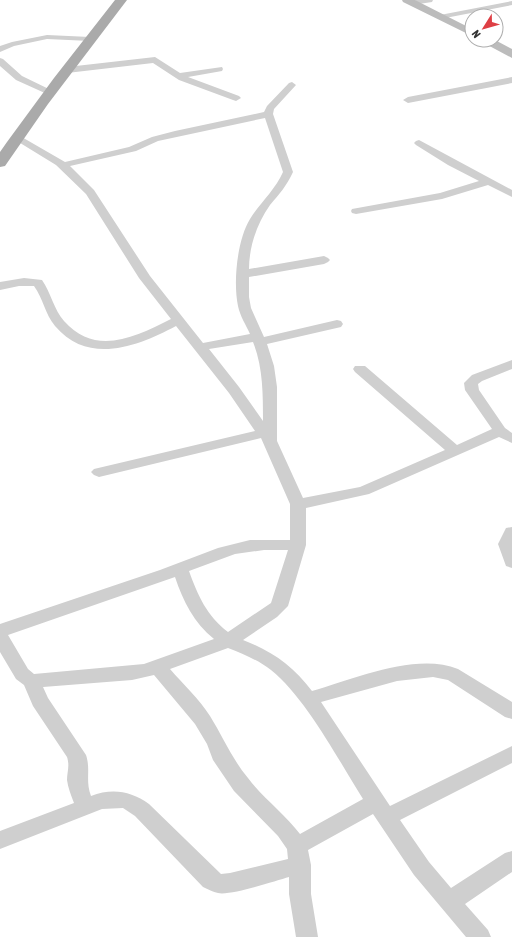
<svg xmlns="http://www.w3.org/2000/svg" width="512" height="937" viewBox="0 0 512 937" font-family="'Asap Condensed',sans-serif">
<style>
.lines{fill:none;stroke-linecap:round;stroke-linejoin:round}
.street{fill:#cfcfcf;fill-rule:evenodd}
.secondary{fill:#bcbcbc;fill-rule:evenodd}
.primary{fill:#aaa;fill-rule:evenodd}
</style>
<rect width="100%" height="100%" fill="#fff"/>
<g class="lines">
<path class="street" d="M 416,0 L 433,0 L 432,2 L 412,5 L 408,3 Z
M 512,1 L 512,5 L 440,19 L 436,17 L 440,15 Z
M 47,35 L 90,37 L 94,39 L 90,41 L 47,39 L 14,46 L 0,52 L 0,46 L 12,42 Z
M 155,57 L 180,73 L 222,67 L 223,69 L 222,71 L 188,77 L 239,96 L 241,98 L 236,101 L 233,100 L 179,80 L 153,63 L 67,73 L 63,70 L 67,67 Z
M 0,58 L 3,59 L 22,76 L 55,92 L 50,95 L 47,94 L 16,80 L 0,66 Z
M 512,77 L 512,83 L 408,103 L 403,100 L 408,97 Z
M 292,82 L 296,85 L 274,109 L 273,114 L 293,172 C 286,187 280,193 270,205 C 257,223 249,247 249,269 L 324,256 L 328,258 L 330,260 L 328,262 L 324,264 L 249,277 L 249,297 L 251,308 L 264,337 L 337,320 L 341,321 L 343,324 L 341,327 L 267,344 L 274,366 L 277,387 L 277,441 L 303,498 L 360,487 L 445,450 L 355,372 L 353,369 L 355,366 L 365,366 L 457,445 L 492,429 L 465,390 L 464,383 L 472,375 L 512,360 L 512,369 L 482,381 L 478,384 L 479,390 L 505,428 L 512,433 L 512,443 L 499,437 L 369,494 L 306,508 L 306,545 L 288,606 L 277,617 L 243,640 C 272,651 293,666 312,691 C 354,679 416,652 458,669 L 512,702 L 512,719 L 505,717 L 448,680 L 433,677 L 397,681 L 321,702 L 390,806 L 512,746 L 512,763 L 400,820 L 429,862 L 451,888 L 505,853 L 512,851 L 512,872 L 465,904 L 488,930 L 491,937 L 466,937 L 414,875 L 373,814 L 308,850 L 311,865 L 311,894 L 318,937 L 296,937 L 289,894 L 289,877 C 275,881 230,896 218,893 C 213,892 208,889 203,887 L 135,816 L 123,808 L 102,809 L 0,849 L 0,831 L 74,803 C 71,795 68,788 67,780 C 67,772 70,766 67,757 L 33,706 L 24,685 L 16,679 L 0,652 L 0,624 L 160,570 L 218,548 L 250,540 L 290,540 L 290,504 L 261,438 L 99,477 L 94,475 L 91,472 L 94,469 L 255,431 L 229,393 L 176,326 C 138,346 89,366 55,326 C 45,314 43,298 34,286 L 19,286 L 0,290 L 0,282 L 24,278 L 42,280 C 51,293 54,310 64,321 C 96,357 135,337 171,319 L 139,278 L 86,194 L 56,165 L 12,138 L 14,136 L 20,136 L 65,162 L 129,147 L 152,137 L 175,131 L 264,112 L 267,106 L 289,83 ZM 265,118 L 283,172 C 275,190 260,203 250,219 C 237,240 233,283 238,306 C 240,316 246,325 250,334 L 203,343 L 150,276 L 94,190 L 70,166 L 136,151 L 158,141 ZM 253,342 C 263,367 263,394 263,421 L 239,387 L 209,349 ZM 264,550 L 288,550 L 271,603 L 228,632 C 207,616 198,596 189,571 L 235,554 ZM 175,577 C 183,601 194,623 214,639 L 144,664 L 34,674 L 28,669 L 8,635 ZM 228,648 C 243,654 258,660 271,670 C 306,698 339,761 363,799 L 300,834 C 285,814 263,798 248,778 C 232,759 223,737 210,716 C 199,699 183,684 170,669 ZM 154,675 L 195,724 L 207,744 L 213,760 L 234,791 L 278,836 L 287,849 L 288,859 L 230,873 L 221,874 L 149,804 C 131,791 112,788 91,796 C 85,780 91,770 86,755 L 48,698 L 43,687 L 132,680 Z
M 419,140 L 512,190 L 512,197 L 488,185 L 442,199 L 356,214 L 352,213 L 351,211 L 352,209 L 440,193 L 479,181 L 448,165 L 416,145 L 414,143 L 416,141 Z
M 512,527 L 512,568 L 506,566 L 498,544 L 506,528 Z"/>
<path class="secondary" d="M 402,0 L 415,0 L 472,29 L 472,36 L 403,2 Z
M 480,40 L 495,40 L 512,49 L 512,58 L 482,42 Z"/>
<path class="primary" d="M 115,0 L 127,0 L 48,104 L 5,166 L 0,167 L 0,152 L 7,142 L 54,78 Z"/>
</g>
<g transform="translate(484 28) rotate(233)"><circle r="19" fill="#ffffff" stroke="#adadad"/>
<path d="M0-3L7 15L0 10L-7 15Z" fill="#de3f45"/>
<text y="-6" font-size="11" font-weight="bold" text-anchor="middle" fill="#323232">N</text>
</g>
</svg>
